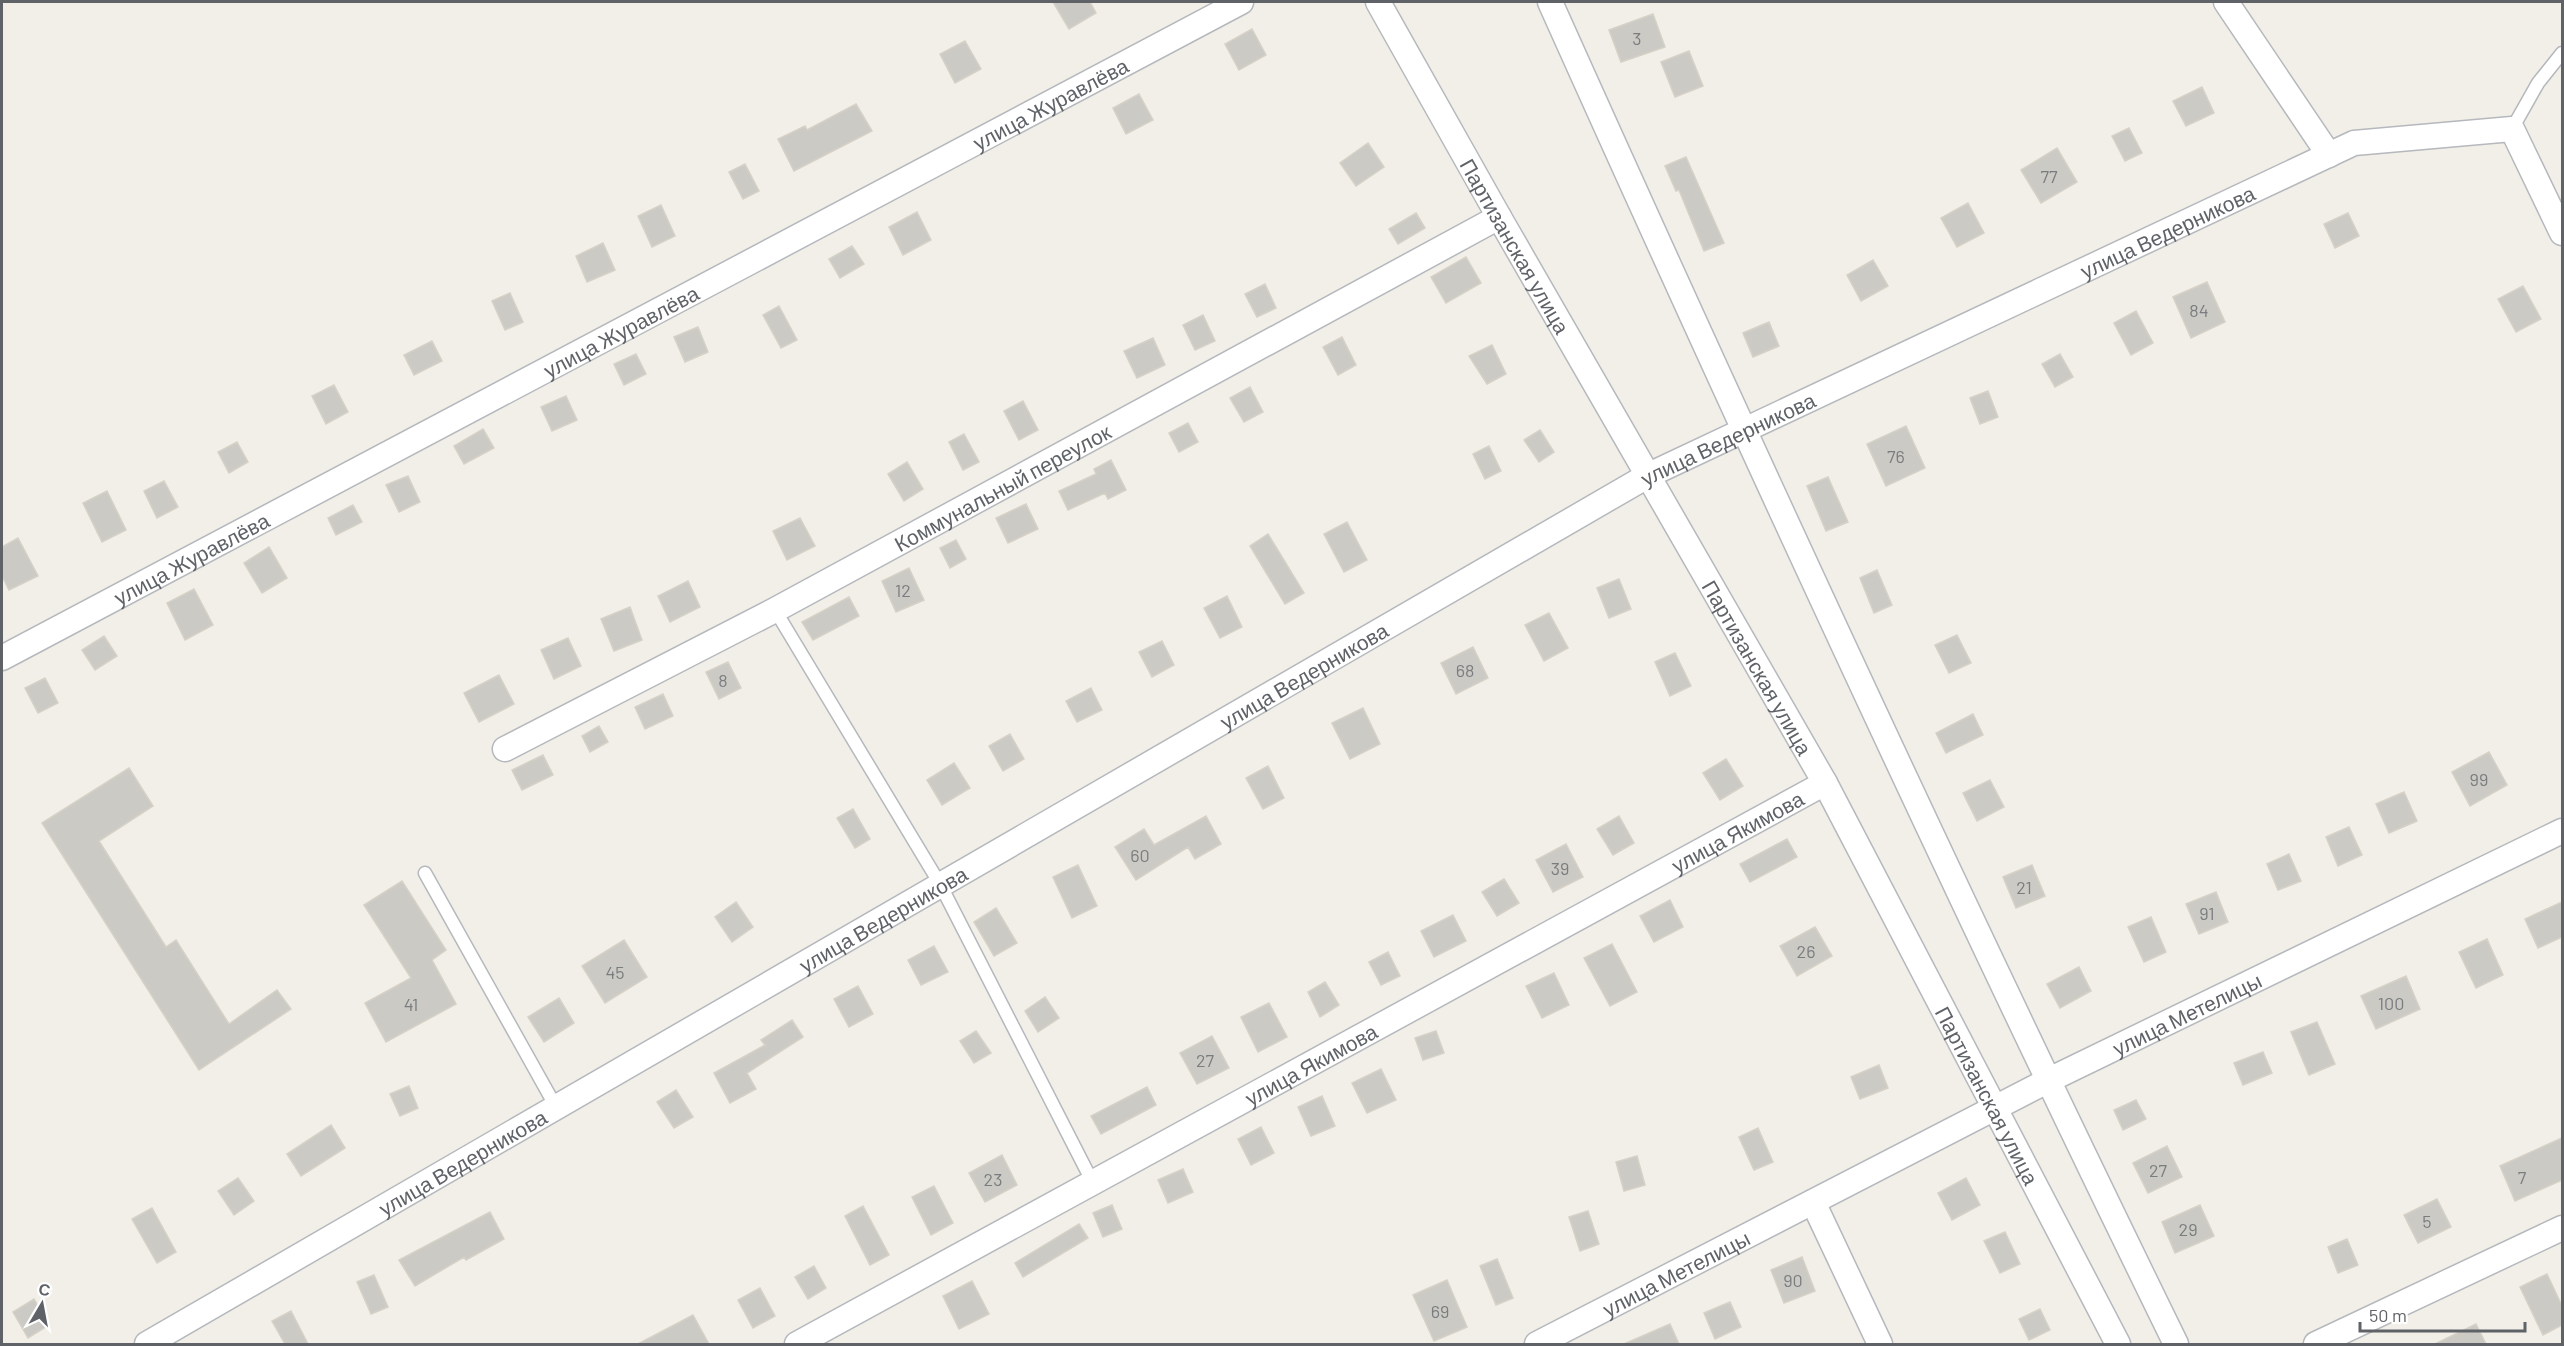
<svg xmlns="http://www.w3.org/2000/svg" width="2564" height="1346" viewBox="0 0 2564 1346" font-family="Barlow,sans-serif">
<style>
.building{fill:#cccac5;stroke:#d6d1c6;stroke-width:1.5}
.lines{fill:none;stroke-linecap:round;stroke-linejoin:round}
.service-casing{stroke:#b5b8bc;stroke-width:15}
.minor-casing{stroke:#b5b8bc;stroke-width:27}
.service{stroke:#fff;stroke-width:12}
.minor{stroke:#fff;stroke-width:24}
.labels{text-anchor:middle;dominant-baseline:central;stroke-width:4.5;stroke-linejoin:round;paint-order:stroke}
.number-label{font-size:18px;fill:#7a7d7f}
.street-label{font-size:21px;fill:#5f6368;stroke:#fff}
</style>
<rect width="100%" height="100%" fill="#f1efe8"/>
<path class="building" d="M 1053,2 L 1090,2 L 1096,13 L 1069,29 Z
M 1653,14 L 1665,47 L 1621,62 L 1609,30 Z
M 1252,29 L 1266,55 L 1239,70 L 1225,44 Z
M 965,41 L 981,69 L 955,83 L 940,54 Z
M 1689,51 L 1703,86 L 1675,97 L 1661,62 Z
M 2202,87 L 2214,113 L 2186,126 L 2173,101 Z
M 1139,94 L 1153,120 L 1126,134 L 1113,108 Z
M 856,104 L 872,131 L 794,171 L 778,139 L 805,126 L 807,130 Z
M 2129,128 L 2142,153 L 2125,161 L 2112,136 Z
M 1368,143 L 1384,167 L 1356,186 L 1340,163 Z
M 2057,148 L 2077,182 L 2041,203 L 2021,170 Z
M 1686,157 L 1724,243 L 1704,251 L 1679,190 L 1676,191 L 1665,166 Z
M 745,164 L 759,191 L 743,199 L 729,172 Z
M 1968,203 L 1984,233 L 1957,247 L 1941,218 Z
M 661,205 L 675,236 L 652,247 L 638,216 Z
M 917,212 L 931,240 L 903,255 L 889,227 Z
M 1416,213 L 1425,228 L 1398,244 L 1389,229 Z
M 2348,213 L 2359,236 L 2335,248 L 2324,224 Z
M 603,243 L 615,270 L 587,282 L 576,256 Z
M 852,246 L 864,264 L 840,278 L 829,259 Z
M 1466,257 L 1481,283 L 1446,303 L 1431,277 Z
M 1873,260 L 1888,286 L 1861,301 L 1847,275 Z
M 2207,282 L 2225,322 L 2191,338 L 2173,297 Z
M 1265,284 L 1276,308 L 1257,317 L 1245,294 Z
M 2523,286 L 2541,319 L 2516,332 L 2498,299 Z
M 510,293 L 523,322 L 505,330 L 492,301 Z
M 779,306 L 797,340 L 781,348 L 763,315 Z
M 2136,311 L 2153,343 L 2131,355 L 2114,323 Z
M 1203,315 L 1215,341 L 1195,350 L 1183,325 Z
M 1769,322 L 1779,346 L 1753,357 L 1743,333 Z
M 698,327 L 708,352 L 685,362 L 674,337 Z
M 1342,337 L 1356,365 L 1338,375 L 1323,347 Z
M 1153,338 L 1165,365 L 1137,378 L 1124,351 Z
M 432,341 L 442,361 L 414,375 L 404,355 Z
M 1492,345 L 1506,374 L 1487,384 L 1469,356 Z
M 636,354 L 646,374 L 624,385 L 614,364 Z
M 2060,354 L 2073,377 L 2055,387 L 2042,364 Z
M 334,385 L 348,412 L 326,424 L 312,396 Z
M 1250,387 L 1263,412 L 1244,422 L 1230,398 Z
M 1988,391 L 1998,417 L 1980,424 L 1970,398 Z
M 566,396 L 577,420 L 552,431 L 541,407 Z
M 1023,401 L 1038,430 L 1019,440 L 1004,411 Z
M 1188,423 L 1198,442 L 1179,452 L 1169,433 Z
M 1906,426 L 1925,468 L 1886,486 L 1867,444 Z
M 483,429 L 494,448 L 464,464 L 454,446 Z
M 1540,430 L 1554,452 L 1539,462 L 1524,440 Z
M 964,434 L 979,462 L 963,470 L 949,442 Z
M 237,442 L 248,462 L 229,473 L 218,452 Z
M 1489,446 L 1501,471 L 1485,479 L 1473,454 Z
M 1111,460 L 1126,490 L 1108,499 L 1105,493 L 1068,510 L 1059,491 L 1096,474 L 1094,469 Z
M 907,462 L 923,489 L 904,501 L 888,474 Z
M 408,476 L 420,502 L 399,512 L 386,485 Z
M 1828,477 L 1848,522 L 1826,531 L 1807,486 Z
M 164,481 L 178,507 L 157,518 L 144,491 Z
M 107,491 L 126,530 L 102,542 L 83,503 Z
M 1026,504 L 1038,529 L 1008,543 L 996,518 Z
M 353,505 L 362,522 L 336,535 L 328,518 Z
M 800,518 L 815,546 L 787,560 L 773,531 Z
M 1347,522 L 1367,560 L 1344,572 L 1324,534 Z
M 1268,534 L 1304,593 L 1285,604 L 1250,546 Z
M 18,538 L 38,576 L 9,590 L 2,576 L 2,547 Z
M 956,540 L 966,559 L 950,568 L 940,548 Z
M 269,547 L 287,578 L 262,593 L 244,563 Z
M 909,568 L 924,600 L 896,612 L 882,581 Z
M 1877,570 L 1892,605 L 1874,613 L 1860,578 Z
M 1619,579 L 1631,609 L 1609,618 L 1597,588 Z
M 688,581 L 700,607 L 670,622 L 658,596 Z
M 194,589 L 213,625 L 185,640 L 167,603 Z
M 1227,596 L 1242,627 L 1220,638 L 1204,608 Z
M 849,597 L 859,616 L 813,640 L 802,622 Z
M 630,607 L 642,640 L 614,651 L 601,619 Z
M 1549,613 L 1568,648 L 1544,661 L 1525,625 Z
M 1957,635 L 1971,663 L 1949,673 L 1935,645 Z
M 104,636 L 117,656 L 95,670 L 82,650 Z
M 568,638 L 581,666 L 554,679 L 541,650 Z
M 1162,641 L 1174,665 L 1152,677 L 1139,652 Z
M 1473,647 L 1488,678 L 1456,694 L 1441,663 Z
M 1675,653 L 1691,686 L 1670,696 L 1655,662 Z
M 728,662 L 741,688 L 719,699 L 706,672 Z
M 499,675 L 514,704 L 479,722 L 464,693 Z
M 45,678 L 58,703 L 38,713 L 25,688 Z
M 1091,688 L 1102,710 L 1077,722 L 1066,701 Z
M 663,694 L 673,716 L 645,729 L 635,707 Z
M 1363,708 L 1380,744 L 1350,759 L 1332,723 Z
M 1973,714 L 1983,735 L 1946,753 L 1936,733 Z
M 599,726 L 608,742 L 590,752 L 582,736 Z
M 1010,734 L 1024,759 L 1003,771 L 989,746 Z
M 2489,752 L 2507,785 L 2470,806 L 2452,772 Z
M 543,755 L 553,775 L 522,790 L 512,770 Z
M 1726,759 L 1743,786 L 1720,800 L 1703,773 Z
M 954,763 L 970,788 L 942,805 L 927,780 Z
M 1268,766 L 1284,798 L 1263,809 L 1246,778 Z
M 129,768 L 153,806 L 99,841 L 166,947 L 176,940 L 229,1024 L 277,990 L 291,1009 L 199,1070 L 42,823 Z
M 1990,780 L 2004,807 L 1977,821 L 1963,793 Z
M 2404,792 L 2417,821 L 2389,833 L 2376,804 Z
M 853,809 L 870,839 L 855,848 L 837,818 Z
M 1206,816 L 1221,844 L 1195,859 L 1188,847 L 1136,880 L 1115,847 L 1144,829 L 1154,845 Z
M 1619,816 L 1634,843 L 1613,855 L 1597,829 Z
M 2349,827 L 2362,855 L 2338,866 L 2326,837 Z
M 1787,839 L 1797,857 L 1750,882 L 1740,864 Z
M 1566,844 L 1583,877 L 1553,892 L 1536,860 Z
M 2289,854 L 2301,881 L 2278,890 L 2267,864 Z
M 1078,865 L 1097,906 L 1072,918 L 1053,877 Z
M 2032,865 L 2045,896 L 2016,908 L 2003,877 Z
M 1504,879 L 1519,903 L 1497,916 L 1482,892 Z
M 402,881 L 446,950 L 432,960 L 456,1004 L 386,1042 L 365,1003 L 411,978 L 364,905 Z
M 2216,892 L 2228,922 L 2199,934 L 2186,904 Z
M 1670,900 L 1683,927 L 1654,942 L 1640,916 Z
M 736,902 L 753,927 L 732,942 L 715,917 Z
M 2562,902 L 2562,937 L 2538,948 L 2525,919 Z
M 996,908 L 1017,943 L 994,956 L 974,922 Z
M 1453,915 L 1466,941 L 1434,957 L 1421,931 Z
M 2151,917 L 2166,952 L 2144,962 L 2128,927 Z
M 1815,927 L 1832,956 L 1797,976 L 1780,946 Z
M 2487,939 L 2503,975 L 2476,988 L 2459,952 Z
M 624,940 L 647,977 L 605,1003 L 582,966 Z
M 1612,944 L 1637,992 L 1610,1006 L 1584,958 Z
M 934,946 L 948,972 L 921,985 L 908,960 Z
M 1388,952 L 1400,976 L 1381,985 L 1369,962 Z
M 2079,967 L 2091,991 L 2060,1008 L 2047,984 Z
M 1554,973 L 1569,1005 L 1542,1018 L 1526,986 Z
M 2406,976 L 2420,1009 L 2376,1029 L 2361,996 Z
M 1325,982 L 1339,1005 L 1320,1017 L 1308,992 Z
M 858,986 L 873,1014 L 849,1027 L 834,999 Z
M 1045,997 L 1059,1018 L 1038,1032 L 1025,1011 Z
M 559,998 L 574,1023 L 544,1042 L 528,1017 Z
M 1269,1003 L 1287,1037 L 1258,1052 L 1241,1017 Z
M 792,1020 L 803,1037 L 747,1073 L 756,1089 L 730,1103 L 714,1073 L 765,1045 L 761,1040 Z
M 2317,1022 L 2335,1064 L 2309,1075 L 2291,1032 Z
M 976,1031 L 991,1053 L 974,1063 L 960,1041 Z
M 1436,1031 L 1444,1053 L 1423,1060 L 1415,1038 Z
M 1212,1036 L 1229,1068 L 1197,1084 L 1180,1053 Z
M 2263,1052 L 2272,1073 L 2243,1085 L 2234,1063 Z
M 1879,1065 L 1888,1088 L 1860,1099 L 1851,1077 Z
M 1381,1069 L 1396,1100 L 1367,1113 L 1352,1083 Z
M 409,1086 L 418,1108 L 400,1116 L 390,1094 Z
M 1147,1087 L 1156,1105 L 1101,1134 L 1091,1116 Z
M 676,1090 L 693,1117 L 674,1128 L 657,1102 Z
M 1322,1096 L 1335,1126 L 1311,1136 L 1298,1107 Z
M 2136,1100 L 2146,1119 L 2123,1130 L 2114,1110 Z
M 331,1125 L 345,1148 L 301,1176 L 287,1154 Z
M 1261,1127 L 1274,1153 L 1251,1165 L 1238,1139 Z
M 1758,1128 L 1773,1162 L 1754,1170 L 1739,1137 Z
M 2562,1138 L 2562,1180 L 2515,1201 L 2500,1166 Z
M 2167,1146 L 2182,1177 L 2148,1193 L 2133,1163 Z
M 1002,1155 L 1017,1185 L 985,1202 L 969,1173 Z
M 1637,1156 L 1645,1185 L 1624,1191 L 1616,1162 Z
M 1183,1169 L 1193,1192 L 1168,1203 L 1158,1180 Z
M 238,1178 L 254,1201 L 234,1215 L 218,1191 Z
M 1966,1178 L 1980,1205 L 1952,1220 L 1938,1193 Z
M 934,1186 L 953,1223 L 931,1235 L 912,1197 Z
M 2437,1199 L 2451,1227 L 2418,1243 L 2404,1215 Z
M 1112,1205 L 1122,1229 L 1103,1237 L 1093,1213 Z
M 2200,1205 L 2214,1236 L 2175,1253 L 2162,1222 Z
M 863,1206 L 889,1255 L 870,1265 L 845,1216 Z
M 152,1208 L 176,1252 L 157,1263 L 132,1219 Z
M 1588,1211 L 1599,1244 L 1580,1251 L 1569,1217 Z
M 490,1212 L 504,1239 L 466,1260 L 464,1257 L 415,1286 L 399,1260 Z
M 1079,1224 L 1088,1238 L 1023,1277 L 1015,1263 Z
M 2005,1232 L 2020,1264 L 2000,1273 L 1984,1241 Z
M 2347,1239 L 2358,1265 L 2338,1273 L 2328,1247 Z
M 1802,1257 L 1815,1291 L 1784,1303 L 1771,1270 Z
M 1497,1259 L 1513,1298 L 1496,1305 L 1480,1266 Z
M 814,1266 L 826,1288 L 808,1299 L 795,1277 Z
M 2547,1274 L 2562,1306 L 2562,1325 L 2543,1335 L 2520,1287 Z
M 374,1275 L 388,1307 L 371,1314 L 357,1282 Z
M 1447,1280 L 1467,1327 L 1434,1341 L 1413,1295 Z
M 972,1281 L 989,1314 L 959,1329 L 943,1296 Z
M 760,1288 L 775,1316 L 753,1328 L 738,1300 Z
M 34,1299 L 49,1325 L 28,1338 L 13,1312 Z
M 1730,1302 L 1741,1327 L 1715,1339 L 1704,1313 Z
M 2040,1309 L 2050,1330 L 2029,1340 L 2019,1319 Z
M 291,1311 L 308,1344 L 285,1344 L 272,1321 Z
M 693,1315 L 709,1344 L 638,1344 Z
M 1670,1324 L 1679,1344 L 1624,1344 Z
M 2476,1324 L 2486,1344 L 2435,1344 Z"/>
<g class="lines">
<defs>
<path id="service" d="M 2512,129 L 2538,83 L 2562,53
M 775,610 L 940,884 L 1093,1183
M 425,873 L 556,1107"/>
<g id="minor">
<path id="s1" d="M 1378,2 L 1499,217 L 1825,783 L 2118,1344"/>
<path d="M 1550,2 C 1752,452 1959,901 2176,1344"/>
<path d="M 2226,2 L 2329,155"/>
<path id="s2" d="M 2,658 L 1241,2"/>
<path id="s3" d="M 505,749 L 775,610 L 1499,217"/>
<path d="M 1813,1202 L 1880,1344"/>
<path id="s4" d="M 147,1344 L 1649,475 L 2354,143 L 2512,129 L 2562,233"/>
<path id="s5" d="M 797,1344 L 1825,783"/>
<path id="s6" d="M 1537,1344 L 2047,1081 L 2562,831"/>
<path d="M 2316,1344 L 2562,1228"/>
</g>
</defs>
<use href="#service" class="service-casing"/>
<use href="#minor" class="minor-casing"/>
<use href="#service" class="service"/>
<use href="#minor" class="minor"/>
</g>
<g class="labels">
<g class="number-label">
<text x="1637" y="38">3</text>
<text x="2049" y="176">77</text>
<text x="2199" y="310">84</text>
<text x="1896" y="456">76</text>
<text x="903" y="590">12</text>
<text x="1465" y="670">68</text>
<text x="723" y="680">8</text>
<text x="2479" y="779">99</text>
<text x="1140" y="855">60</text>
<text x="1560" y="868">39</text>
<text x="2024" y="887">21</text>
<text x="2207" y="913">91</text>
<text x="1806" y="951">26</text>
<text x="615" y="972">45</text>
<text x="2391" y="1003">100</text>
<text x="411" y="1004">41</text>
<text x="1205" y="1060">27</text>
<text x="2158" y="1170">27</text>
<text x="2522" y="1177">7</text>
<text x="993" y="1179">23</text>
<text x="2427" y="1221">5</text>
<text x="2188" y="1229">29</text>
<text x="1793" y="1280">90</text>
<text x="1440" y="1311">69</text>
</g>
<g class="street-label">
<text stroke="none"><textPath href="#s2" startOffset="1186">улица Журавлёва</textPath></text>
<text stroke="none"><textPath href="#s4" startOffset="2308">улица Ведерникова</textPath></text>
<text stroke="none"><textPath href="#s1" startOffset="280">Партизанская улица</textPath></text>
<text stroke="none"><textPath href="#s2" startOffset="700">улица Журавлёва</textPath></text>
<text stroke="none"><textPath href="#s4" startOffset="1822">улица Ведерникова</textPath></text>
<text stroke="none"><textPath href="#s3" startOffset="562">Коммунальный переулок</textPath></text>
<text stroke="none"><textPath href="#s2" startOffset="214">улица Журавлёва</textPath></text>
<text stroke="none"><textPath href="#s1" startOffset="766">Партизанская улица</textPath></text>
<text stroke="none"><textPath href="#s4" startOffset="1336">улица Ведерникова</textPath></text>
<text stroke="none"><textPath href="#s5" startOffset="1071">улица Якимова</textPath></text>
<text stroke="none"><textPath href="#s4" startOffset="850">улица Ведерникова</textPath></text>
<text stroke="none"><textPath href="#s6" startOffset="729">улица Метелицы</textPath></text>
<text stroke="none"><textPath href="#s5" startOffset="585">улица Якимова</textPath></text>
<text stroke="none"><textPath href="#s1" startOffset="1252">Партизанская улица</textPath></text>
<text stroke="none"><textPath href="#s4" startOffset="364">улица Ведерникова</textPath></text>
<text stroke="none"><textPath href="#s6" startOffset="156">улица Метелицы</textPath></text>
</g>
</g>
<rect width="2564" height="1346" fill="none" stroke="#5f6368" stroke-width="6"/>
<g transform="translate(42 1304) rotate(10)" stroke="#ffffff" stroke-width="4.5" paint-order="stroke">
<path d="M0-4.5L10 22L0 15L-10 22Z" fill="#5f6368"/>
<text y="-9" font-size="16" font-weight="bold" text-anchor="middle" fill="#5f6368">С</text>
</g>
<path d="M2360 1322v9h165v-9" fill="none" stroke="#5f6368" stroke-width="3"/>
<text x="2369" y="1322" font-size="18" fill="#5f6368" stroke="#ffffff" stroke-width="4.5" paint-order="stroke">50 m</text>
</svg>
